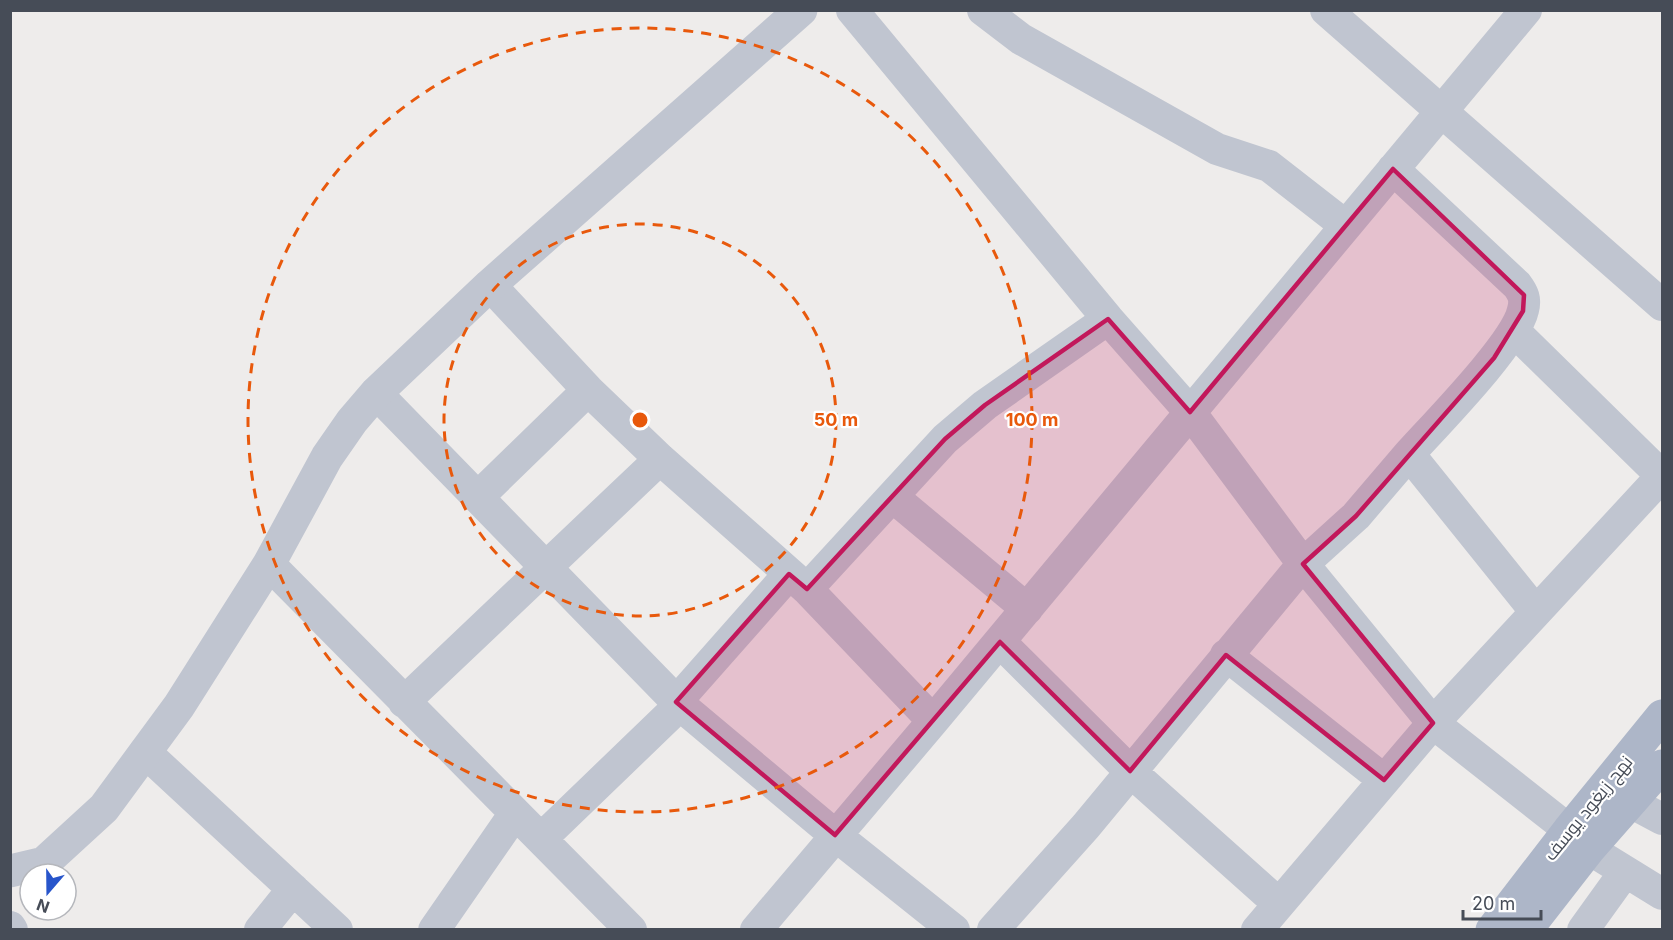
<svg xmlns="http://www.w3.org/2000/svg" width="1673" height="940" viewBox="0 0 1673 940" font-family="Inter,Cairo,sans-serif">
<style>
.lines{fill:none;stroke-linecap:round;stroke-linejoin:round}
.minor{stroke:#c0c5d0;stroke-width:32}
.tertiary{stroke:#c0c5d0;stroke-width:33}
.primary{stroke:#adb6c8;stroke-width:33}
.marked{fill:#c2185b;fill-opacity:0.2;stroke:#c2185b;stroke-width:4.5;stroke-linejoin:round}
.ring{fill:none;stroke:#e8590c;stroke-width:3;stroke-dasharray:10 8}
.labels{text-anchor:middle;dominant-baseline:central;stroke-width:4.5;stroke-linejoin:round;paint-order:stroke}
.street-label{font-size:18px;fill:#464c57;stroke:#fff}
.centre{fill:#e8590c;stroke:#fff;stroke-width:3}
.ring-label{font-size:18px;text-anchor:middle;font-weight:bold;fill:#e8590c;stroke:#fff;stroke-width:4.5;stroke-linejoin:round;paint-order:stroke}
</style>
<rect width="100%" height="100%" fill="#eeeceb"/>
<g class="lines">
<path class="minor" d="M 852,10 L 1108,319 L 1190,412 L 1303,564 L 1433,723 L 1569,830 L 1589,849 L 1662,894
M 983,10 L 1021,39 L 1217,149 L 1269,166 L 1346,226
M 1326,10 L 1662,305
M 1393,169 L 1517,285 C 1523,293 1526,299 1523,310 C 1516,343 1435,425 1409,454 L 1536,612
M 490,285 L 588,390 L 660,459 L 807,589 L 933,721
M 376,393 L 680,705 L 835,835 L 954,930
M 479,496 L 588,390
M 893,497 L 1027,609
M 269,564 L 631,930
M 807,589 L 945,439 L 985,405 L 1108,319
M 1000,642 L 1130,771 L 1279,904
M 1226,655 L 1384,780
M 404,702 L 660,459
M 676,702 L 789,574
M 145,752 L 337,930
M 1632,803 L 1662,819
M 541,839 L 680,705
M 10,927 L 12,930
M 260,930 L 293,889
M 434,930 L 515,813
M 756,930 L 933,721 L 1526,10
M 993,930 L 1086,826 L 1303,564 L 1356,516 L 1409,454
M 1257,930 L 1433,723 L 1662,476 L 1514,331
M 1583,930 L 1624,873"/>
<path class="tertiary" d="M 10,871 L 44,863 L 104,808 L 179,706 L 269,564 L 327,457 L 352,421 L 376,393 L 490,285 L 801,10"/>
<path class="primary" d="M 1492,930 L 1569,830 L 1662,716
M 1526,930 L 1589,849 L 1662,766"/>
</g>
<path class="marked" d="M 1393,169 L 1524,295 L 1523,311 L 1494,358 L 1356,516 L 1303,564 L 1433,723 L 1384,780 L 1226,655 L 1130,771 L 1000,642 L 835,835 L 676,702 L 789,574 L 807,589 L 945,439 L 985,405 L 1108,319 L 1190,412 Z"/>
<g class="ring">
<circle cx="640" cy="420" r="196"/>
<circle cx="640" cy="420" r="392"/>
</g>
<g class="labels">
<g class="street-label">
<text transform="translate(1588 808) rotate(-51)">نهج زيغود يوسف</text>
</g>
</g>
<circle cx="640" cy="420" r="9" class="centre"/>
<g class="ring-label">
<text x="836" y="426">50 m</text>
<text x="1032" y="426">100 m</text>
</g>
<rect width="1673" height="940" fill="none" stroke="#464c57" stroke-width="24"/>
<g transform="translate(48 892) rotate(200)"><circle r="28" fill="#ffffff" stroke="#b5b7bc" stroke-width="1.5"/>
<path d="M0-4.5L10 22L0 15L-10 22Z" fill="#2855cb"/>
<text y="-9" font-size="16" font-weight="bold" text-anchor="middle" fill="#464c57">N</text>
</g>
<path d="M1463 910v9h78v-9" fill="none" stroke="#464c57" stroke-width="3"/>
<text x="1472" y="910" font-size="18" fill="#464c57" stroke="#ffffff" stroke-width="4.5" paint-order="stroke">20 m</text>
</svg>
